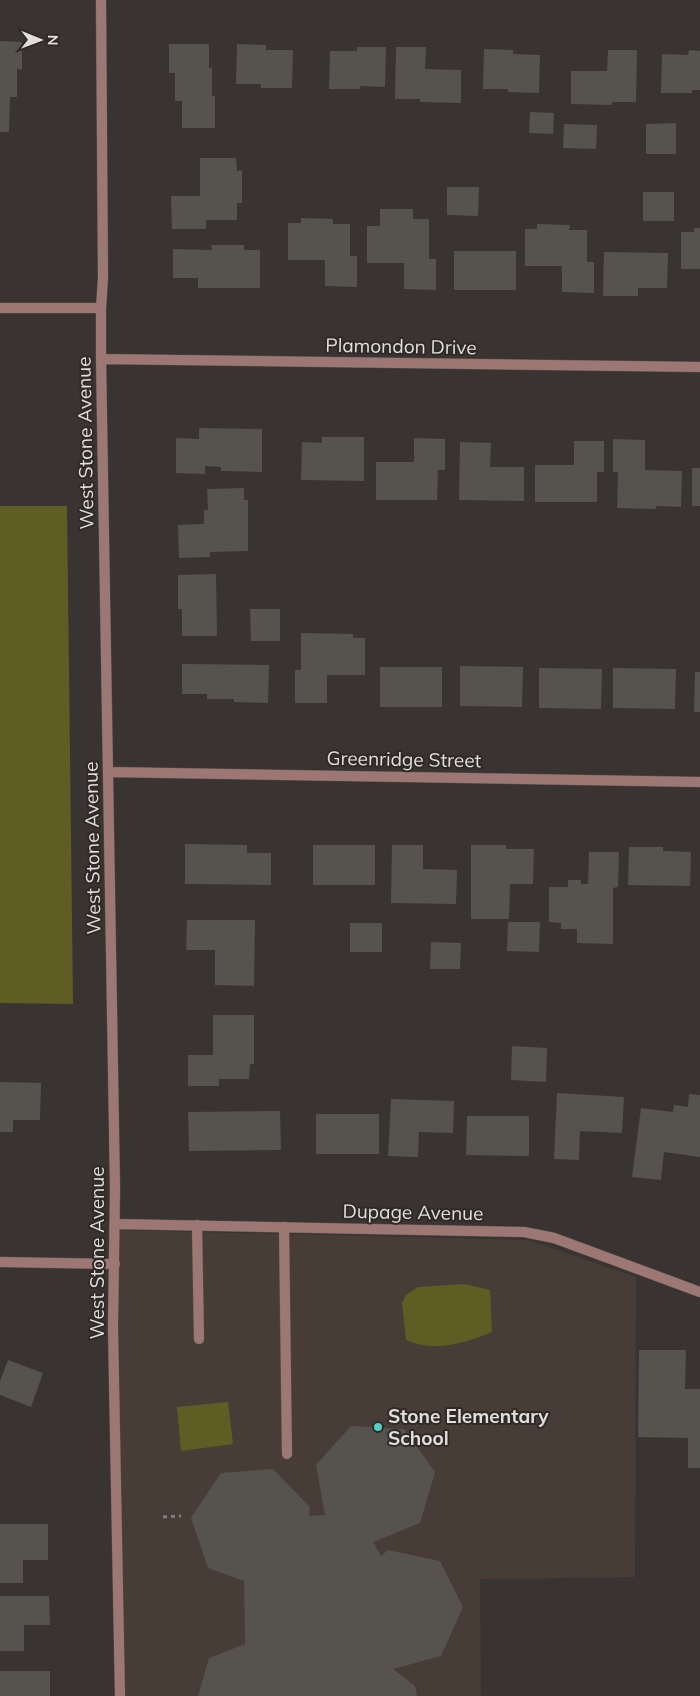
<svg xmlns="http://www.w3.org/2000/svg" width="700" height="1696" viewBox="0 0 700 1696" font-family="Mulish,sans-serif">
<style>
.built{fill:#473c36}
.green{fill:#605d24}
.building{fill:#56524e}
.lines{fill:none;stroke-linecap:round;stroke-linejoin:round}
.service-casing{stroke:#575350;stroke-width:11}
.minor-casing{stroke:#575350;stroke-width:11}
.path{stroke:#827e7c;stroke-width:3;stroke-dasharray:4 4;stroke-linecap:butt}
.service{stroke:#9d7774;stroke-width:10}
.minor{stroke:#9d7774;stroke-width:10}
.poi-dot{fill:#56cec3;stroke:#2f2a27;stroke-width:2}
.labels{text-anchor:middle;dominant-baseline:central;stroke-width:4;stroke-linejoin:round;paint-order:stroke}
.street-label{font-size:19px;fill:#e1dedc;stroke:#2f2a27}
.poi-label{font-size:19px;font-weight:bold;fill:#e1dedc;stroke:#2f2a27;text-anchor:start}
</style>
<rect width="100%" height="100%" fill="#393431"/>
<path class="built" d="M 117,1230 L 528,1240 L 636,1277 L 635,1577 L 480,1579 L 481,1696 L 125,1696 Z"/>
<path class="green" d="M 0,506 L 67,506 L 73,1004 L 0,1003 Z
M 465,1284 L 490,1290 L 492,1332 C 465,1343 434,1353 406,1340 L 402,1303 L 406,1295 L 418,1287 Z
M 228,1402 L 233,1444 L 181,1451 L 177,1407 Z"/>
<path class="building" d="M 0,41 L 22,42 L 22,70 L 17,69 L 17,97 L 10,97 L 9,132 L 0,132 Z
M 169,44 L 209,44 L 209,68 L 212,68 L 212,96 L 215,96 L 215,128 L 182,128 L 182,101 L 175,101 L 175,73 L 169,73 Z
M 237,44 L 266,45 L 266,50 L 293,50 L 292,88 L 261,88 L 261,84 L 236,84 Z
M 357,47 L 386,47 L 385,87 L 360,86 L 360,89 L 329,89 L 330,51 L 357,51 Z
M 396,47 L 426,47 L 425,69 L 461,70 L 461,103 L 420,102 L 420,99 L 395,99 Z
M 484,49 L 513,50 L 513,54 L 540,55 L 539,93 L 508,92 L 508,89 L 483,89 Z
M 608,50 L 637,50 L 636,102 L 612,102 L 612,105 L 571,104 L 571,71 L 607,71 Z
M 689,50 L 700,51 L 700,90 L 692,90 L 692,93 L 661,93 L 662,54 L 688,55 Z
M 530,112 L 554,113 L 553,134 L 529,133 Z
M 676,123 L 676,154 L 646,154 L 646,124 Z
M 564,124 L 597,125 L 596,149 L 563,148 Z
M 200,158 L 236,158 L 237,171 L 242,170 L 242,203 L 237,203 L 237,220 L 206,220 L 206,229 L 172,229 L 171,196 L 200,196 Z
M 447,187 L 479,187 L 478,216 L 447,215 Z
M 643,192 L 674,192 L 674,221 L 643,221 Z
M 380,209 L 413,209 L 413,219 L 429,219 L 429,259 L 436,259 L 436,290 L 404,289 L 404,263 L 367,263 L 367,226 L 380,226 Z
M 301,218 L 333,219 L 333,224 L 350,224 L 350,256 L 357,256 L 357,287 L 325,286 L 325,260 L 288,260 L 288,223 L 301,223 Z
M 537,224 L 570,225 L 569,230 L 587,230 L 587,262 L 594,262 L 594,293 L 562,292 L 562,266 L 525,266 L 525,229 L 537,229 Z
M 694,228 L 700,228 L 700,269 L 681,269 L 681,232 L 694,232 Z
M 211,245 L 244,245 L 244,250 L 260,250 L 260,288 L 198,288 L 198,278 L 173,278 L 173,249 L 212,250 Z
M 454,251 L 516,251 L 516,290 L 454,290 Z
M 604,252 L 668,253 L 667,288 L 638,288 L 638,296 L 603,296 Z
M 199,428 L 262,429 L 262,472 L 221,471 L 221,467 L 205,466 L 205,474 L 176,473 L 176,438 L 199,439 Z
M 322,437 L 364,437 L 364,481 L 301,480 L 302,442 L 322,443 Z
M 414,438 L 445,439 L 445,470 L 438,470 L 437,500 L 376,500 L 376,462 L 414,462 Z
M 613,439 L 645,440 L 645,470 L 682,471 L 681,507 L 656,506 L 656,509 L 617,508 L 618,472 L 613,472 Z
M 574,441 L 604,441 L 604,472 L 597,472 L 597,502 L 535,502 L 535,465 L 574,465 Z
M 460,442 L 491,443 L 490,467 L 524,467 L 524,501 L 459,500 Z
M 692,468 L 700,468 L 700,506 L 692,506 Z
M 244,488 L 244,500 L 248,500 L 248,551 L 210,552 L 210,557 L 179,558 L 178,525 L 204,524 L 204,510 L 208,510 L 207,489 Z
M 216,574 L 217,636 L 182,636 L 182,609 L 178,609 L 178,575 Z
M 250,609 L 280,609 L 280,641 L 251,641 Z
M 301,633 L 353,634 L 353,638 L 365,638 L 365,675 L 327,675 L 327,703 L 295,703 L 295,670 L 301,670 Z
M 182,664 L 269,665 L 268,703 L 234,702 L 234,699 L 207,699 L 207,694 L 182,694 Z
M 460,666 L 523,667 L 522,707 L 460,706 Z
M 380,667 L 442,667 L 442,707 L 380,707 Z
M 539,668 L 602,669 L 601,709 L 539,708 Z
M 613,668 L 676,669 L 675,709 L 613,708 Z
M 695,672 L 700,672 L 700,712 L 694,712 Z
M 185,844 L 247,845 L 247,853 L 271,853 L 271,885 L 185,884 Z
M 313,845 L 375,845 L 375,885 L 313,885 Z
M 392,845 L 423,845 L 423,869 L 457,870 L 456,904 L 391,903 Z
M 471,845 L 506,845 L 506,849 L 534,849 L 533,884 L 510,884 L 509,919 L 471,919 Z
M 629,847 L 663,847 L 663,851 L 691,852 L 690,886 L 628,885 Z
M 589,852 L 619,852 L 618,887 L 613,888 L 613,944 L 577,943 L 577,929 L 561,929 L 561,923 L 549,922 L 549,887 L 568,887 L 568,880 L 581,880 L 581,884 L 588,884 Z
M 187,920 L 255,920 L 254,986 L 215,985 L 215,950 L 186,950 Z
M 508,922 L 540,922 L 539,952 L 507,951 Z
M 350,923 L 382,923 L 382,952 L 350,952 Z
M 431,942 L 461,943 L 460,969 L 430,969 Z
M 213,1015 L 254,1015 L 254,1064 L 250,1064 L 249,1079 L 219,1079 L 219,1086 L 188,1086 L 188,1055 L 213,1055 Z
M 512,1046 L 547,1048 L 546,1082 L 511,1080 Z
M 0,1082 L 41,1083 L 40,1120 L 13,1120 L 13,1132 L 0,1132 Z
M 557,1093 L 624,1097 L 622,1133 L 580,1131 L 579,1160 L 554,1159 Z
M 689,1094 L 700,1095 L 700,1157 L 664,1152 L 661,1180 L 632,1177 L 641,1108 L 673,1112 L 674,1105 L 688,1107 Z
M 391,1099 L 454,1101 L 453,1133 L 419,1132 L 418,1157 L 388,1156 Z
M 280,1111 L 281,1150 L 189,1151 L 188,1112 Z
M 316,1114 L 379,1114 L 379,1154 L 316,1154 Z
M 467,1116 L 529,1116 L 529,1156 L 466,1155 Z
M 639,1350 L 686,1350 L 685,1389 L 700,1389 L 700,1468 L 688,1468 L 688,1438 L 638,1437 Z
M 8,1360 L 43,1373 L 31,1407 L 0,1395 L 0,1381 Z
M 351,1426 L 404,1429 L 435,1472 L 420,1523 L 373,1542 L 381,1556 L 388,1550 L 440,1561 L 463,1607 L 441,1656 L 393,1669 L 415,1686 L 417,1696 L 198,1696 L 209,1658 L 245,1644 L 244,1581 L 208,1568 L 191,1518 L 221,1473 L 273,1469 L 310,1507 L 309,1516 L 325,1515 L 316,1465 Z
M 0,1524 L 48,1524 L 48,1560 L 23,1560 L 23,1583 L 0,1583 Z
M 0,1596 L 49,1596 L 50,1625 L 24,1625 L 24,1651 L 0,1651 Z
M 0,1671 L 50,1671 L 50,1696 L 0,1696 Z"/>
<g class="lines">
<defs>
<path id="service" d="M 0,308 L 101,308
M 197,1225 L 199,1339
M 284,1227 L 287,1454"/>
<path id="minor" d="M 101,0 L 103,278 L 101,308 L 101,359 L 115,1189 L 113,1327 L 120,1696
M 101,359 L 700,367
M 108,772 L 700,782
M 116,1224 L 524,1232 L 554,1238 L 700,1292
M 0,1262 L 115,1264"/>
</defs>
<use href="#service" class="service-casing"/>
<use href="#minor" class="minor-casing"/>
<path class="path" d="M 163,1517 L 181,1516"/>
<use href="#service" class="service"/>
<use href="#minor" class="minor"/>
</g>
<circle class="poi-dot" cx="378" cy="1427" r="5"/>
<g class="labels">
<g class="street-label">
<text transform="translate(401 346) rotate(1)">Plamondon Drive</text>
<text transform="translate(85 443) rotate(-91)">West Stone Avenue</text>
<text transform="translate(404 759) rotate(1)">Greenridge Street</text>
<text transform="translate(92 848) rotate(-91)">West Stone Avenue</text>
<text transform="translate(413 1212) rotate(1)">Dupage Avenue</text>
<text transform="translate(97 1253) rotate(-90)">West Stone Avenue</text>
</g>
<g class="poi-label">
<text x="388" y="1416">Stone Elementary<tspan x="388" dy="22">School</tspan></text>
</g>
</g>
<g transform="translate(40 40) rotate(91)" stroke="#2f2a27" stroke-width="4" paint-order="stroke">
<path d="M0-4L9 19L0 12L-9 19Z" fill="#e1dedc"/>
<text y="-8" font-size="14" font-weight="bold" text-anchor="middle" fill="#e1dedc">N</text>
</g>
</svg>
